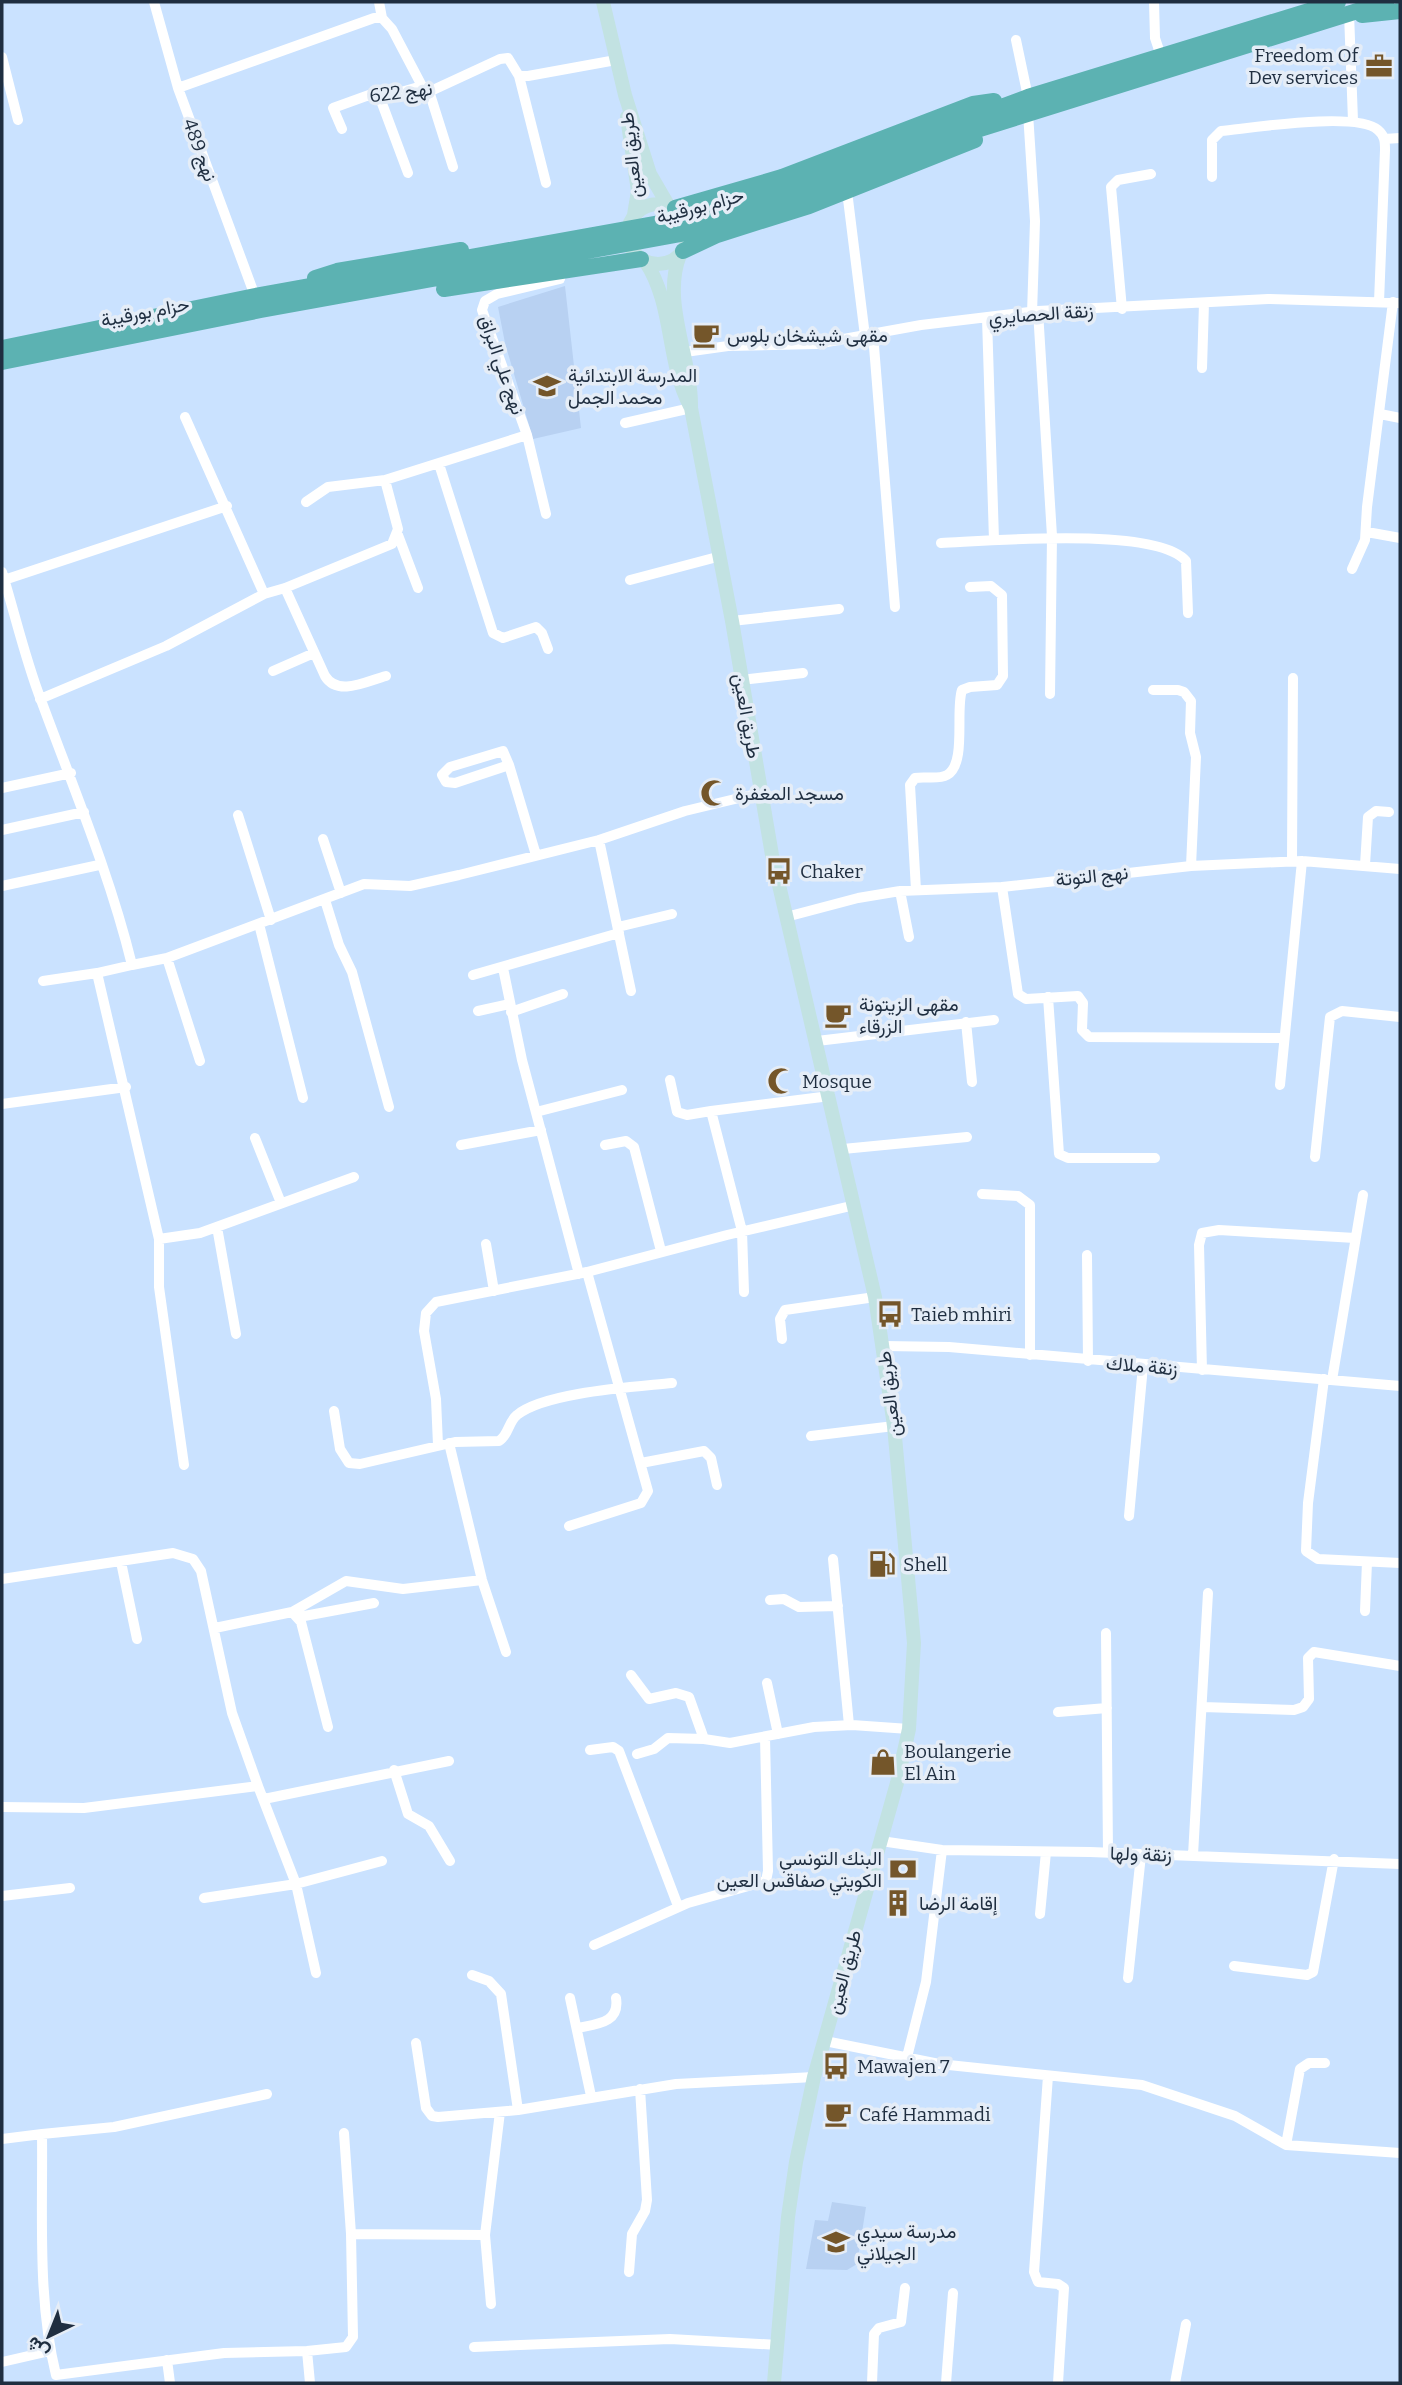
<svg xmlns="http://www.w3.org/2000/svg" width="1402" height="2385" viewBox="0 0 1402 2385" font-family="Bitter,Vazirmatn,serif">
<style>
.built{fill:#b8d1f2}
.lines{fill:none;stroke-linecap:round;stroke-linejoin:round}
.minor{stroke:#fff;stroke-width:10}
.secondary{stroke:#c2e2e2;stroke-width:14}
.trunk{stroke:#5cb2b2;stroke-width:16}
.labels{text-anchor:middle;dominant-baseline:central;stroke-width:7;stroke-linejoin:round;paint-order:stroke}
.poi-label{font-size:19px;fill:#1f2e40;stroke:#e5edf7;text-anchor:start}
.street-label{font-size:19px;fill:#1f2e40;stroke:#e5edf7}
</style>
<rect width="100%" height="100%" fill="#cae2ff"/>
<path class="built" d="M 565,286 L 581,428 L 533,439 L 505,343 L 498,307 Z
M 832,2202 L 866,2207 L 857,2264 L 847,2270 L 806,2269 L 815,2220 L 828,2221 Z"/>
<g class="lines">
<path class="minor" d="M 154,2 L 178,88 L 255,296
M 379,2 L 382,18
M 1154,2 L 1155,38 L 1161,56
M 1349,13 L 1353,121
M 1016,40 L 1028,97
M 2,57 L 18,120
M 519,76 L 546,183
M 178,88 L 374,18 L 382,18 L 392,29 L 422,86
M 429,91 L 453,167
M 380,98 L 408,173
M 1028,113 L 1035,221 L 1032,314
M 342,129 L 333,108 L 369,95 L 380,98 L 422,86 L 433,90 L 500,59 L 508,58 L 519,76 L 528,76 L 616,60
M 1384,139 L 1400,138
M 1212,177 L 1212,140 L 1221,131 C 1252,128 1357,111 1378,130 C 1385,136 1385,142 1385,150 L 1379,302
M 847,191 L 865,336
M 1122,309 L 1111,187 L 1118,180 L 1151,174
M 1038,311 L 1052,536 L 1050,694
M 987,318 L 994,540
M 873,334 L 895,607
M 685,352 L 728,346 L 816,344 L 921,325 L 1038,311 L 1268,299 L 1400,303
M 1202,368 L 1204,303
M 1380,414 L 1400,418
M 185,417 L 264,594
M 625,423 L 691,408
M 439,464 L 493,633 L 503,638 L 536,627 L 542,633 L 548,649
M 306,502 L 328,487 L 385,480 L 527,435
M 546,514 L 527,435 L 482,310 L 485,301 L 497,294 L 560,279 L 562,269
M 1367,532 L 1400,538
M 398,535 L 418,588
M 941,543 C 988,541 1156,526 1186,561 L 1188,613
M 1352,569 L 1365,540 L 1367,507 L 1393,302
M 2,572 C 15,614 25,659 41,700 C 73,787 110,875 132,965 L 167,958 L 364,884 L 410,886 L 459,875 L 599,840 L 685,811 L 760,793
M 4,580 L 227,506
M 630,580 L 721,556
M 285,588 L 325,676 C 338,697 367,681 386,676
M 732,621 L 839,609
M 273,671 L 314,653
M 741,680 L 803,673
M 1153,690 L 1178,690 L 1184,692 L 1191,701 L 1190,733 L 1196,757 L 1191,866
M 40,699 L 166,646 L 264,594 L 285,588 L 392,544 L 398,529 L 385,480
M 509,765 L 455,783 L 446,782 L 442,775 L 450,767 L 503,751 L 509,765 L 536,855
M 2,788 L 71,773
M 238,815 L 271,920
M 2,830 L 84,812
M 323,839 L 341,893
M 599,840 L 631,991
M 1292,861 L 1293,678
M 1365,865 L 1368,817 L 1376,811 L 1389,812
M 2,886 L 99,865
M 1002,887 L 1018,994 L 1026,999 L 1078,996 L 1083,1003 L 1082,1030 L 1089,1037 L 1283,1038
M 916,890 L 910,785 L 915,778 C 925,776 938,780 947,775 C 967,764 955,710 962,690 L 970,687 L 997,685 L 1003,676 L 1002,595 L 991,586 L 970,587
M 900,891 L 909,937
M 325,900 L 339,945 L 352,972 L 389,1107
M 786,917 L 858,898 L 900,891 L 1002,887 L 1191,866 L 1302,861 L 1400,869
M 259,924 L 303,1098
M 618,927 L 672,914
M 167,958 L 200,1061
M 132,965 L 97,973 L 159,1239 L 159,1287 L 184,1465
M 503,968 L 522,1060 L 579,1274
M 473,975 L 619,933
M 43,981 L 97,973
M 1048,997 L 1059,1154 L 1068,1158 L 1155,1158
M 478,1011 L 510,1004
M 511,1012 L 563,994
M 966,1022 L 972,1082
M 817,1041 L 994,1020
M 670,1080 L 677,1112 L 687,1115 L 711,1111 L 742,1231 L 744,1292
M 1280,1085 L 1302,861
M 2,1104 L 126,1087
M 711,1111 L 830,1096
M 536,1112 L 622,1090
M 255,1138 L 281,1203
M 461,1145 L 541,1130
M 605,1145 L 626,1141 L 634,1147 L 661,1251
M 843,1149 L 967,1137
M 1315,1157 L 1330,1017 L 1342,1011 L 1400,1017
M 982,1194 L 1018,1196 L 1030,1205 L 1030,1355
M 217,1227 L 236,1334
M 159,1239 L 200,1233 L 354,1177
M 486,1244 L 494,1291
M 1087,1255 L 1088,1361
M 782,1339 L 780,1319 L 785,1310 L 875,1297
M 884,1346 L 949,1347 L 1400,1386
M 1202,1370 L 1199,1245 L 1202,1233 L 1219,1230 L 1355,1238
M 1324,1379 L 1308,1503 L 1306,1551 L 1318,1559 L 1400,1563
M 1332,1380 L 1363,1195
M 334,1411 L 340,1449 L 349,1463 L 360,1464 L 455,1442 L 499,1441 C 509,1435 508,1422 517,1415 C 545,1392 635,1387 672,1383
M 811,1436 L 894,1426
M 449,1443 L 482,1580 L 506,1652
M 438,1445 L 436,1399 L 424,1331 L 426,1313 L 436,1302 L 587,1272 L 727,1235 L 855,1205
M 641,1463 L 704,1451 L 711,1458 L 717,1485
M 1129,1516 L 1143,1366
M 569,1526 L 641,1503 L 648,1491 L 587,1272
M 833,1559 L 849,1725
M 121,1562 L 137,1639
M 2,1579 L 173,1553 L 193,1559 L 201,1571 L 232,1713 L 258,1786
M 770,1600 L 784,1599 L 799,1607 L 838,1606
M 1365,1611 L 1367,1562
M 292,1612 L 301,1622 L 328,1727
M 299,1617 L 374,1603
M 215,1628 L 292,1612 L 346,1581 L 403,1589 L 482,1580
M 1106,1633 L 1108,1853
M 631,1675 L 649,1699 L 676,1693 L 689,1697 L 704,1739
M 767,1683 L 778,1734
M 1203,1707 L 1294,1710 L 1303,1707 L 1309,1699 L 1308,1658 L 1314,1652 L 1400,1666
M 1058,1712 L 1107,1708
M 590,1750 L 613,1747 L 619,1751 L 678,1906
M 637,1754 L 654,1749 L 668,1738 L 704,1739 L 730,1743 L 814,1727 L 852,1725 L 909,1729
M 394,1770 L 408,1814 L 429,1826 L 450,1861
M 264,1799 L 449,1761
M 2,1807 L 84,1808 L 258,1786 L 296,1884 L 316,1973
M 881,1841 L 942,1850 L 1090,1852 L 1400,1864
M 1193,1855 L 1208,1593
M 2,1896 L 70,1888
M 204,1898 L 296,1884 L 382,1861
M 1040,1914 L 1046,1852
M 594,1945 L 688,1903 L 766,1881 L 768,1871 L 765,1737
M 1234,1966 L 1307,1975 L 1313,1972 L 1334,1859
M 472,1975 L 489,1981 L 501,1994 L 518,2110
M 1128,1978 L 1141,1855
M 570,1998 L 591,2096
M 578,2028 C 597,2024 620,2023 616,1998
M 825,2041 L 939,2064 L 1142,2085 L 1235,2116 L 1286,2145 L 1400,2153
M 416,2043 L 426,2108 L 432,2116 L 438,2117 L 518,2110 L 676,2084 L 814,2077
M 907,2057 L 926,1982 L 942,1850
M 1048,2076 L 1034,2272 L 1038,2282 L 1058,2284 L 1064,2288 L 1058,2383
M 344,2133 L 351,2234
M 42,2134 L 114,2127 L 267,2094
M 2,2139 L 42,2134 C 43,2213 37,2298 56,2375 L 224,2353 L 307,2351 L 346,2347 L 353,2337 L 351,2234 L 485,2235
M 1286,2145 L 1300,2069 L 1309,2063 L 1325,2063
M 629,2272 L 632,2234 L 645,2211 L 647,2200 L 640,2089
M 491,2304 L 485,2235 L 500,2112
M 474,2347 L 670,2339 L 778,2345
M 307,2351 L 310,2383
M 167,2360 L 170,2383
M 2,2362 L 50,2351
M 872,2383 L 874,2334 L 879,2328 L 901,2322 L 905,2288
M 946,2383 L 953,2293
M 1175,2383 L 1186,2324"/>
<path class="secondary" d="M 603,2 L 625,95 L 650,174 L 668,205
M 627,117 L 638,191 L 634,215
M628 234a30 30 0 1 1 60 0a30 30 0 1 1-60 0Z
M 680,255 C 661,302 692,358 691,408 L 732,621 L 772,855 L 875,1297 L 894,1426 L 914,1643 L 909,1729 L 897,1783 L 814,2077 L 796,2162 L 788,2217 L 774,2383
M 645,261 C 674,304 666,361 690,406"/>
<path class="trunk" d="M 1362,15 L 1400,11
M 675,208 L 782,177 L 973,104 L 994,101
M 683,251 L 717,235 L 809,206 L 975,140
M 315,278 L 337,271 L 461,250
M 444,289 L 641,259
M 2,348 L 255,296 L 676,220 L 750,200 L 1028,97 L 1338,2
M 2,362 L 261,310 L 681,234 L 754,213 L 970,132 L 1386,2"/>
</g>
<defs>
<symbol id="office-bare" viewBox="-9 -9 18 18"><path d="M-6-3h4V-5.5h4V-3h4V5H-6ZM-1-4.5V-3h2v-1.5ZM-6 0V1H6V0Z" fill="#74562a" stroke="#e5edf7" stroke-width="2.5" paint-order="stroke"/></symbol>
<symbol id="cafe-bare" viewBox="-9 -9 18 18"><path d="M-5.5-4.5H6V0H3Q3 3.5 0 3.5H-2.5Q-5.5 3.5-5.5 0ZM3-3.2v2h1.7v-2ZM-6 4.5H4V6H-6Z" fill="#74562a" stroke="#e5edf7" stroke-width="2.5" paint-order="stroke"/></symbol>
<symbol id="school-bare" viewBox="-9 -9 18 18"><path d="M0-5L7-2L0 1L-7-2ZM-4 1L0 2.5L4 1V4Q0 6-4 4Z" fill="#74562a" stroke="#e5edf7" stroke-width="2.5" paint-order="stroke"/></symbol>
<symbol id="mosque-bare" viewBox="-9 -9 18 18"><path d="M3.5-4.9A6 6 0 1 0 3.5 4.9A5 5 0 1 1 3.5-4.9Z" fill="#74562a" stroke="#e5edf7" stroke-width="2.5" paint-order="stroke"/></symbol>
<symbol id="bus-bare" viewBox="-9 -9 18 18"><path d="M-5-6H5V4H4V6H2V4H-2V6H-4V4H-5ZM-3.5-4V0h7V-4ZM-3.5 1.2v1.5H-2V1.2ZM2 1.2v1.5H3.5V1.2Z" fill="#74562a" stroke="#e5edf7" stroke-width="2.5" paint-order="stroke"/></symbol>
<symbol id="fuel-bare" viewBox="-9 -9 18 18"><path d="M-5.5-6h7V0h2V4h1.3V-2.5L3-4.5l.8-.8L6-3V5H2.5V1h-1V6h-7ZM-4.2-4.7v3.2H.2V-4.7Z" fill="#74562a" stroke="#e5edf7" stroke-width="2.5" paint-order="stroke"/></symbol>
<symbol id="shop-bare" viewBox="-9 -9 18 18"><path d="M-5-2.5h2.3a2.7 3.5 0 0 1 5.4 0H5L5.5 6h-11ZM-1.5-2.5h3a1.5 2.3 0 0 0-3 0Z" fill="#74562a" stroke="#e5edf7" stroke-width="2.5" paint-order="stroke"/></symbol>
<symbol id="bank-bare" viewBox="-9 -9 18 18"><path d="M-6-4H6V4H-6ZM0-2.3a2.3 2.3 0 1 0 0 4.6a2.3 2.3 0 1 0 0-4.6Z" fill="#74562a" stroke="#e5edf7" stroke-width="2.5" paint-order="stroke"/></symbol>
<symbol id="building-bare" viewBox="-9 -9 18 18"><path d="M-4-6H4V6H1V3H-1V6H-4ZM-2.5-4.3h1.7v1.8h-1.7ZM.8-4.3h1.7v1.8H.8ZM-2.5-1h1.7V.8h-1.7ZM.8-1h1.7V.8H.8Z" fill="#74562a" stroke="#e5edf7" stroke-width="2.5" paint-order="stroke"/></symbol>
</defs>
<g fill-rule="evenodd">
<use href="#office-bare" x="1360" y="47" width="38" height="38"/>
<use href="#cafe-bare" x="687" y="316" width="38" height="38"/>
<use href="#school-bare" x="528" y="367" width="38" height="38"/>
<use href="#mosque-bare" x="695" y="774" width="38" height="38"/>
<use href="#bus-bare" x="760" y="852" width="38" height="38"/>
<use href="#cafe-bare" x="819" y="996" width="38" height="38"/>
<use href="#mosque-bare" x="762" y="1062" width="38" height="38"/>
<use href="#bus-bare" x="871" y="1295" width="38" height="38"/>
<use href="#fuel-bare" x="863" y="1545" width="38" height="38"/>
<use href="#shop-bare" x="864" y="1743" width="38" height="38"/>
<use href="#bank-bare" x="884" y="1850" width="38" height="38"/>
<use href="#building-bare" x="879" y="1884" width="38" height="38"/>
<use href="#bus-bare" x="817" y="2047" width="38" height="38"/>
<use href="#cafe-bare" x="819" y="2095" width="38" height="38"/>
<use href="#school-bare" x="817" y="2223" width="38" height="38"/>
</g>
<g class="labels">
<g class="poi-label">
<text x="1358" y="55" text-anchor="end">Freedom Of<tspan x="1358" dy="22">Dev services</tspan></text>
<text x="727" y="335">مقهى شيشخان بلوس</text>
<text x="568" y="375">المدرسة الابتدائية<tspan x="568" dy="22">محمد الجمل</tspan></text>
<text x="735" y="793">مسجد المغفرة</text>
<text x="800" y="871">Chaker</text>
<text x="859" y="1004">مقهى الزيتونة<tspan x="859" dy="22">الزرقاء</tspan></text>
<text x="802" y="1081">Mosque</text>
<text x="911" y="1314">Taieb mhiri</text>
<text x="903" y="1564">Shell</text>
<text x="904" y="1751">Boulangerie<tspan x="904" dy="22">El Ain</tspan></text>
<text x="882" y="1858" text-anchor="end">البنك التونسي<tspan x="882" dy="22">الكويتي صفاقس العين</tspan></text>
<text x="919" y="1903">إقامة الرضا</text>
<text x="857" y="2066">Mawajen 7</text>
<text x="859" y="2114">Café Hammadi</text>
<text x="857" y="2231">مدرسة سيدي<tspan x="857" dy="22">الجيلاني</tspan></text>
</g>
<g class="street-label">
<text transform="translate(401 92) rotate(-7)">نهج 622</text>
<text transform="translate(200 150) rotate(70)">نهج 489</text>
<text transform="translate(631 155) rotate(-96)">طريق العين</text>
<text transform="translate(700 206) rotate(-15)">حزام بورقيبة</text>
<text transform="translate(145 312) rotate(-11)">حزام بورقيبة</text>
<text transform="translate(1041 314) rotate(-4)">زنقة الحصايري</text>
<text transform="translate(502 365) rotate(71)">نهج علي البراق</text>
<text transform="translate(747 716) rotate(80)">طريق العين</text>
<text transform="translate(1092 876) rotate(-6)">نهج التوتة</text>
<text transform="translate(1142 1366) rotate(5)">زنقة ملاك</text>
<text transform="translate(889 1394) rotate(-97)">طريق العين</text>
<text transform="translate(1141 1854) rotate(2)">زنقة ولها</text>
<text transform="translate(844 1972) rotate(-75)">طريق العين</text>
</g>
</g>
<rect width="1402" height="2385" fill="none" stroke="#1f2e40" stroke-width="7"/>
<g transform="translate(49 2336) rotate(223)" stroke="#e5edf7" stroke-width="5" paint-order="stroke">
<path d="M0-5L12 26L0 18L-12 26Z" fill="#1f2e40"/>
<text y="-10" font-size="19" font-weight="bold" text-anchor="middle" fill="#1f2e40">ش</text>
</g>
</svg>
